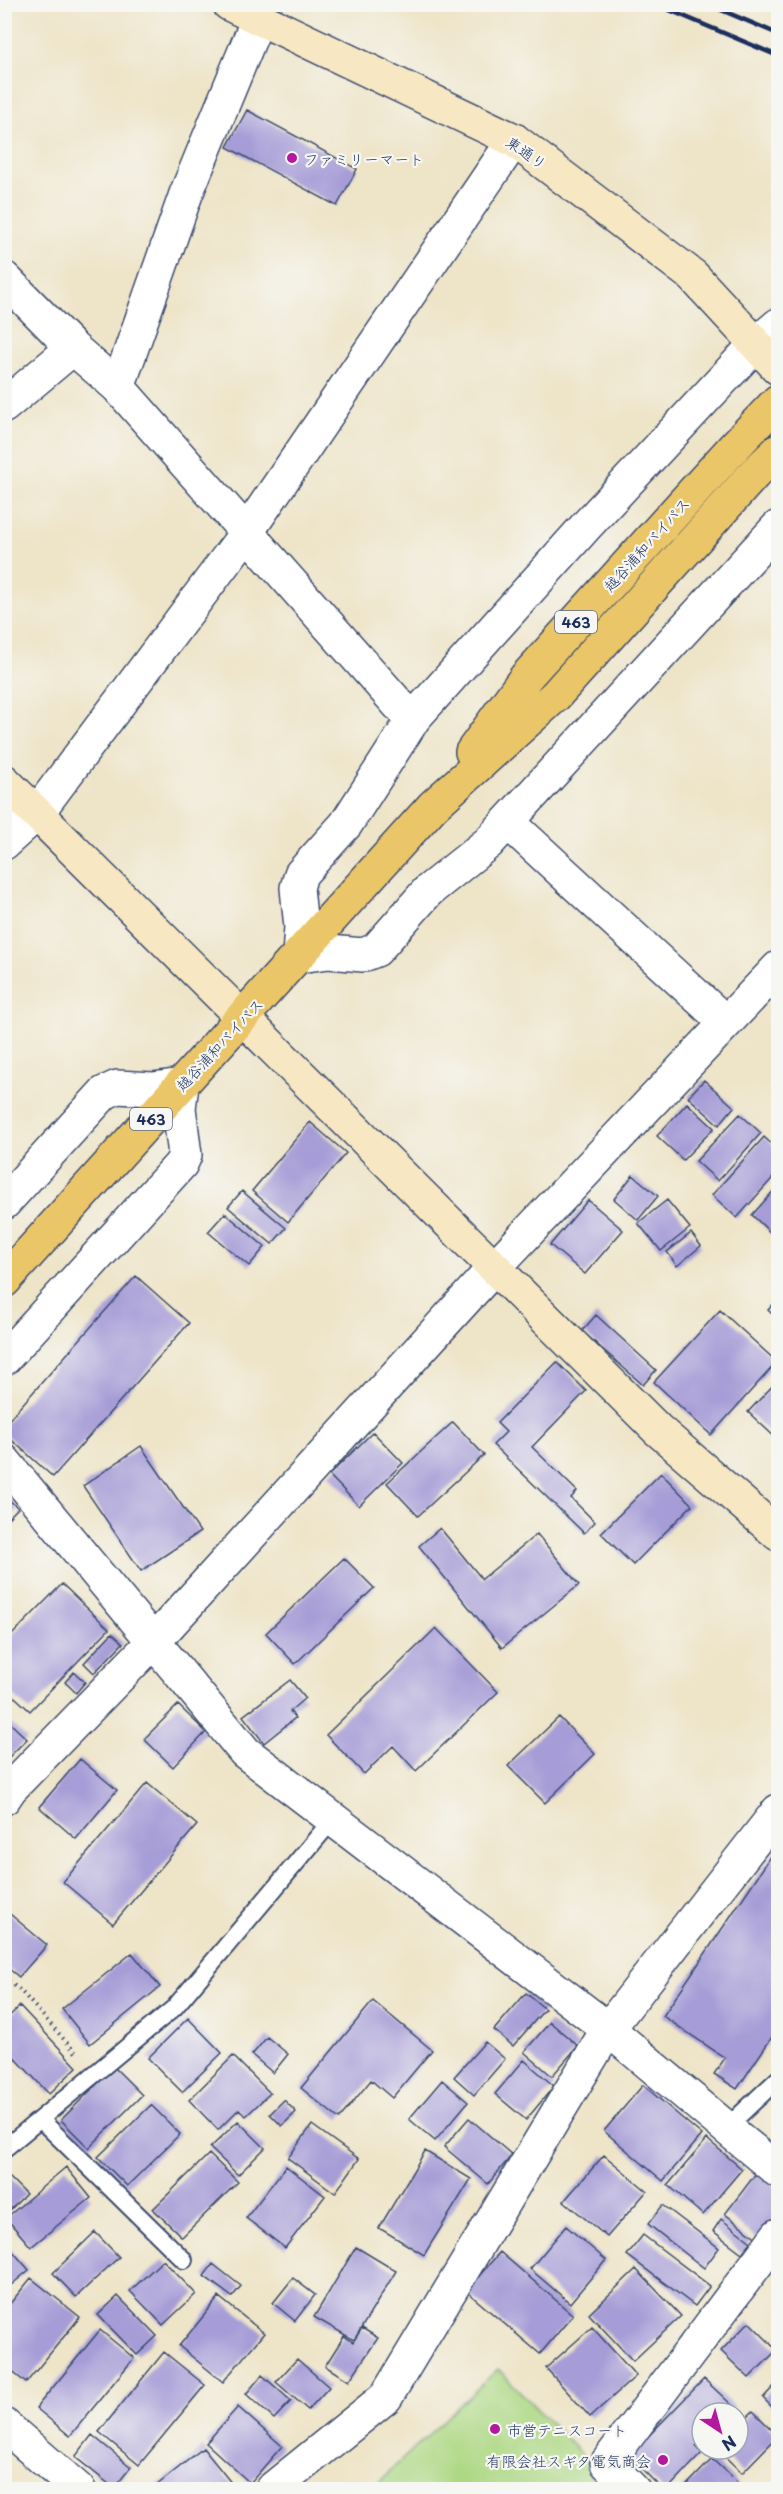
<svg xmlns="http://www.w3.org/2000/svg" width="783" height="2494" viewBox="0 0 783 2494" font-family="'Playpen Sans','Klee One',sans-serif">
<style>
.green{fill:#add884;stroke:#648471;stroke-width:1.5}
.building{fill:#a69cd7}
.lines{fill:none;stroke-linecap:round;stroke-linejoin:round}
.lane-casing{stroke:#3b4a6e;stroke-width:20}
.street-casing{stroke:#3b4a6e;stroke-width:36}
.secondary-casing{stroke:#3b4a6e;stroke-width:36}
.highway-casing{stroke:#3b4a6e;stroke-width:36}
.path{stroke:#3b4a6e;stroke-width:4;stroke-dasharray:1.5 4.5;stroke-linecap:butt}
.lane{stroke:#fff;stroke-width:16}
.street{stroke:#fff;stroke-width:33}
.secondary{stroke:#f7e8c3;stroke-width:33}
.highway{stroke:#ebc669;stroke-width:33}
.rail{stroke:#1b2f5e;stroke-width:4.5}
.poi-dot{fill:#b5179e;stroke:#f6f6f2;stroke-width:2}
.labels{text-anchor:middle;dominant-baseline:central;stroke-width:4.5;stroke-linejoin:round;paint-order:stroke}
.shield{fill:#f6f6f2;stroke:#5d6b8a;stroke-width:1.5}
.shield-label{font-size:14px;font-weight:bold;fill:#1b2f5e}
.street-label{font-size:15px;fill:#1b2f5e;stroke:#f6f6f2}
.poi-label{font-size:15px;fill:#1b2f5e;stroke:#f6f6f2;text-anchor:start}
</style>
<rect width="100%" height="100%" fill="#f6f6f2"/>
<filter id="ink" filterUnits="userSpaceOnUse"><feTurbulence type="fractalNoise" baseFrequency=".0167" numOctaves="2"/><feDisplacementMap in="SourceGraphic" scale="12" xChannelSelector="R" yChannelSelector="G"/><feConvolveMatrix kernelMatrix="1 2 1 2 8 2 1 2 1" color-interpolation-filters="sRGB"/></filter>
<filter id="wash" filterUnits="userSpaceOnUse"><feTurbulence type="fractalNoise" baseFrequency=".008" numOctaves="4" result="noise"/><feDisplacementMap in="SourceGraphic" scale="24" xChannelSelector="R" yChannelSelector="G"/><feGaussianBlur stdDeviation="1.35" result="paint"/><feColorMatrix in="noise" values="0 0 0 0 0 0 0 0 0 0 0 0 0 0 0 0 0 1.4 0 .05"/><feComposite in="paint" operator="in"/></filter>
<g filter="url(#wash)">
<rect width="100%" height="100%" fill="#eee4c8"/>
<path class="green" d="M 498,2369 L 615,2489 L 370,2490 Z"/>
<g id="blocks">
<path class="building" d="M 247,110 L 357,169 L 337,206 L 227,147 Z
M 704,1080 L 734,1107 L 719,1125 L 688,1097 Z
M 687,1103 L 714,1128 L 683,1160 L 657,1136 Z
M 740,1114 L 761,1133 L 718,1181 L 696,1161 Z
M 310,1122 L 346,1153 L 288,1222 L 252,1191 Z
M 764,1137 L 778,1150 L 778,1172 L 737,1218 L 712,1195 Z
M 633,1175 L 658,1196 L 638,1220 L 614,1199 Z
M 778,1186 L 778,1240 L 752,1215 Z
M 242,1191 L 286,1228 L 272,1244 L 228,1207 Z
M 588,1200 L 623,1230 L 585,1274 L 550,1245 Z
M 667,1200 L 690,1228 L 661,1251 L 638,1223 Z
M 225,1213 L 265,1247 L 249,1266 L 208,1232 Z
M 691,1233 L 701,1246 L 677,1266 L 667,1252 Z
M 136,1276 L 189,1323 L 53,1477 L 5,1434 L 5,1424 Z
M 778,1299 L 778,1320 L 768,1310 Z
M 720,1310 L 777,1362 L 711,1435 L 654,1382 Z
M 596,1315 L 656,1370 L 643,1385 L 582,1331 Z
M 557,1362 L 586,1391 L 532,1447 L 577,1491 L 571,1498 L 595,1522 L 584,1533 L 493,1445 L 506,1432 L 497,1423 Z
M 778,1380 L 778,1440 L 748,1412 Z
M 453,1422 L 484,1455 L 418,1516 L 387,1483 Z
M 373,1432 L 403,1463 L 359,1506 L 329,1475 Z
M 141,1446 L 200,1532 L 141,1571 L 83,1486 Z
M 661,1473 L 692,1505 L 633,1565 L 601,1533 Z
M 4,1495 L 18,1508 L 4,1522 Z
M 440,1528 L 482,1579 L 537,1534 L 579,1585 L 502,1648 L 419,1546 Z
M 344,1558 L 374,1588 L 295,1664 L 266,1633 Z
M 62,1584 L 109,1629 L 30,1711 L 4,1687 L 4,1643 Z
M 436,1628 L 498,1692 L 416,1771 L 393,1746 L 364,1774 L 326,1735 Z
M 112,1633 L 123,1643 L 94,1673 L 84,1663 Z
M 74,1672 L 85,1682 L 76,1693 L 65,1682 Z
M 290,1680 L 305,1698 L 290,1711 L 295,1718 L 264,1743 L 243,1716 Z
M 178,1705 L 206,1732 L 173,1767 L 144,1739 Z
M 559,1717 L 595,1754 L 545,1803 L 508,1766 Z
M 9,1722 L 27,1739 L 7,1759 L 4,1756 L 4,1727 Z
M 80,1759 L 117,1790 L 76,1839 L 39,1807 Z
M 147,1783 L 197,1825 L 113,1924 L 63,1882 Z
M 778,1846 L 778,1998 L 774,2004 L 778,2007 L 778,2028 L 737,2089 L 714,2074 L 725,2058 L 663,2016 Z
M 4,1909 L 47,1945 L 19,1977 L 4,1965 Z
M 132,1953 L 160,1987 L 90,2044 L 62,2009 Z
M 526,1993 L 545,2009 L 513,2046 L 494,2030 Z
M 373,2001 L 432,2050 L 392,2098 L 371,2080 L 339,2119 L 301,2088 Z
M 20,2006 L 77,2067 L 49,2094 L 4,2046 L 4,2021 Z
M 188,2018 L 222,2053 L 182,2092 L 148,2058 Z
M 550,2022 L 578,2046 L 552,2076 L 524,2052 Z
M 267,2037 L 288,2054 L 273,2073 L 252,2055 Z
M 485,2042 L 505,2059 L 474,2095 L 454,2077 Z
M 233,2056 L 270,2093 L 246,2116 L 239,2109 L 218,2130 L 189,2100 Z
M 524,2060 L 554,2086 L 526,2120 L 495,2094 Z
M 114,2067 L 142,2095 L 89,2148 L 61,2120 Z
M 442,2080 L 468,2102 L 435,2141 L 409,2119 Z
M 643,2085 L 702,2135 L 663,2181 L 604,2131 Z
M 284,2100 L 296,2112 L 282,2126 L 270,2114 Z
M 151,2105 L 180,2134 L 127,2186 L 98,2157 Z
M 469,2118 L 512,2155 L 488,2184 L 444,2147 Z
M 238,2121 L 265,2148 L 238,2175 L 210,2148 Z
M 312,2125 L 359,2159 L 335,2193 L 288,2158 Z
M 707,2139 L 742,2169 L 703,2215 L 668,2185 Z
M 425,2151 L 471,2179 L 424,2255 L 379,2228 Z
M 209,2154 L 238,2182 L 182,2237 L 153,2209 Z
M 604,2155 L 647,2191 L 607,2237 L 564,2201 Z
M 286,2166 L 325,2196 L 285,2248 L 246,2218 Z
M 66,2167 L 91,2198 L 31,2247 L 6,2218 Z
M 4,2172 L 26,2194 L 4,2216 Z
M 757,2172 L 778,2189 L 778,2212 L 758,2239 L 725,2214 Z
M 663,2205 L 719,2248 L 704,2268 L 648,2224 Z
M 721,2219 L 751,2242 L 742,2253 L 713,2231 Z
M 566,2226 L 606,2260 L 570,2303 L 530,2269 Z
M 95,2232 L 119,2257 L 76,2297 L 53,2273 Z
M 643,2235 L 710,2286 L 695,2306 L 627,2255 Z
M 4,2241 L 29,2270 L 4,2291 Z
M 356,2247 L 396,2271 L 354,2340 L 314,2317 Z
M 500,2252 L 573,2315 L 540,2354 L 466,2291 Z
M 163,2260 L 196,2294 L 163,2325 L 130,2291 Z
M 213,2264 L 241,2286 L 232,2297 L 204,2276 Z
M 636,2269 L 681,2316 L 633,2361 L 589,2314 Z
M 31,2278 L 80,2317 L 26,2383 L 4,2365 L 4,2311 Z
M 293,2278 L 315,2295 L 295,2321 L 273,2303 Z
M 118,2296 L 157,2336 L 137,2355 L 98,2315 Z
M 219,2297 L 264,2333 L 223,2382 L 179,2346 Z
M 749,2322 L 777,2350 L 749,2378 L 721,2351 Z
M 592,2327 L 636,2376 L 590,2417 L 546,2368 Z
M 362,2328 L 378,2338 L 349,2381 L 325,2366 L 344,2336 L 353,2342 Z
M 100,2330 L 134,2358 L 70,2436 L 36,2408 Z
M 164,2352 L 205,2385 L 139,2465 L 99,2432 Z
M 297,2359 L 329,2387 L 308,2410 L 276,2382 Z
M 262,2375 L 291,2401 L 274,2419 L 246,2394 Z
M 704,2379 L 734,2407 L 728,2413 L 702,2413 L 702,2440 L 696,2446 L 702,2453 L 667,2490 L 663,2490 L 629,2456 Z
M 778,2382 L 778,2413 L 763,2398 Z
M 238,2407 L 282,2446 L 250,2483 L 206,2443 Z
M 753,2411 L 778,2436 L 742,2473 L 717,2449 L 738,2449 L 738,2426 Z
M 92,2435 L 131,2467 L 114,2488 L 75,2457 Z
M 203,2448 L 237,2490 L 151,2490 Z
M 712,2459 L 738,2483 L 732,2490 L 682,2490 Z"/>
</g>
</g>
<g filter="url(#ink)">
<use href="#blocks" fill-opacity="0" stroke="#3b4a6e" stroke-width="1.5"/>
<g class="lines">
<defs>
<path id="lane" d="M 40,2119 L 184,2260
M 726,2128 L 778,2079
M 4,2149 L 174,2008 L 333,1819"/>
<path id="street" d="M 4,278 L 73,348 L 118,387 L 399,705 L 414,718
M 778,325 L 756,344 L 587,525 L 414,718 L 346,824 L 301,874 L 297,888 L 301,927 L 299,956 L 329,952 L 363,955 L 376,950 L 428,891 L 488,843 L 778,527
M 118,387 L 186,194 L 258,19
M 4,406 L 73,348
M 508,822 L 726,1023
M 4,843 L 37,813 L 247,532 L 514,140
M 4,1203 L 104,1093 L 117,1087 L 153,1089 L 182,1085 L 179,1108 L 185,1155 L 181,1164 L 4,1359
M 4,1461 L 245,1752 L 608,2029 L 778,2171
M 4,1798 L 10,1789 L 154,1641 L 494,1268 L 778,968
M 4,2425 L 79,2490
M 271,2490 L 386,2397 L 608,2029 L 778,1811
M 633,2490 L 607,2463 L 778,2235"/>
<path id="secondary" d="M 229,4 L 514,140 L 693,276 L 778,368
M 4,781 L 658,1430 L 778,1534"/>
<path id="highway" d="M 472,752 L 526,677 L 733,448 L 778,401
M 4,1281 L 433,806 L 555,696 L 756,472 L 778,451"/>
</defs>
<use href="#lane" class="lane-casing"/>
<use href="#street" class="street-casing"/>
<use href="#secondary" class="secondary-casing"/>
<use href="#highway" class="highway-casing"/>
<path class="path" d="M 4,1978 L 20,1990 L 78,2055"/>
<use href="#lane" class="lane"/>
<use href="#street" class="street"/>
<use href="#secondary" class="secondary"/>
<use href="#highway" class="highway"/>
<path class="rail" d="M 655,4 L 778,56
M 707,4 L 778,34
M 770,4 L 778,8"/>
</g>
</g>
<g class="poi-dot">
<circle cx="292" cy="158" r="6"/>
<circle cx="495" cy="2429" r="6"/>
<circle cx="663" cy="2460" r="6"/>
</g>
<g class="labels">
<g class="shield">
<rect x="555" y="611" width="42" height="22" rx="4.5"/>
<rect x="130" y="1108" width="42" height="22" rx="4.5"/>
</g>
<g class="shield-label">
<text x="576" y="622">463</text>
<text x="151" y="1119">463</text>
</g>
<g class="street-label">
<text transform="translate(527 152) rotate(35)">東通り</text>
<text transform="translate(646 544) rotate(-48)">越谷浦和バイパス</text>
<text transform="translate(219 1044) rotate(-47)">越谷浦和バイパス</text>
</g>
<g class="poi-label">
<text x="304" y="158">ファミリーマート</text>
<text x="507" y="2429">市営テニスコート</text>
<text x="651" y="2460" text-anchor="end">有限会社スギタ電気商会</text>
</g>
</g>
<rect width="783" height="2494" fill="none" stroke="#f6f6f2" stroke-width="24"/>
<g transform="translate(720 2431) rotate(144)"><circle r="28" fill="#f6f6f2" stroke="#9ea6b7" stroke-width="1.5"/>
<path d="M0-4.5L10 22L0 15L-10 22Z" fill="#b5179e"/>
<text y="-9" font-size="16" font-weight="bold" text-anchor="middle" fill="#1b2f5e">N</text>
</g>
</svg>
